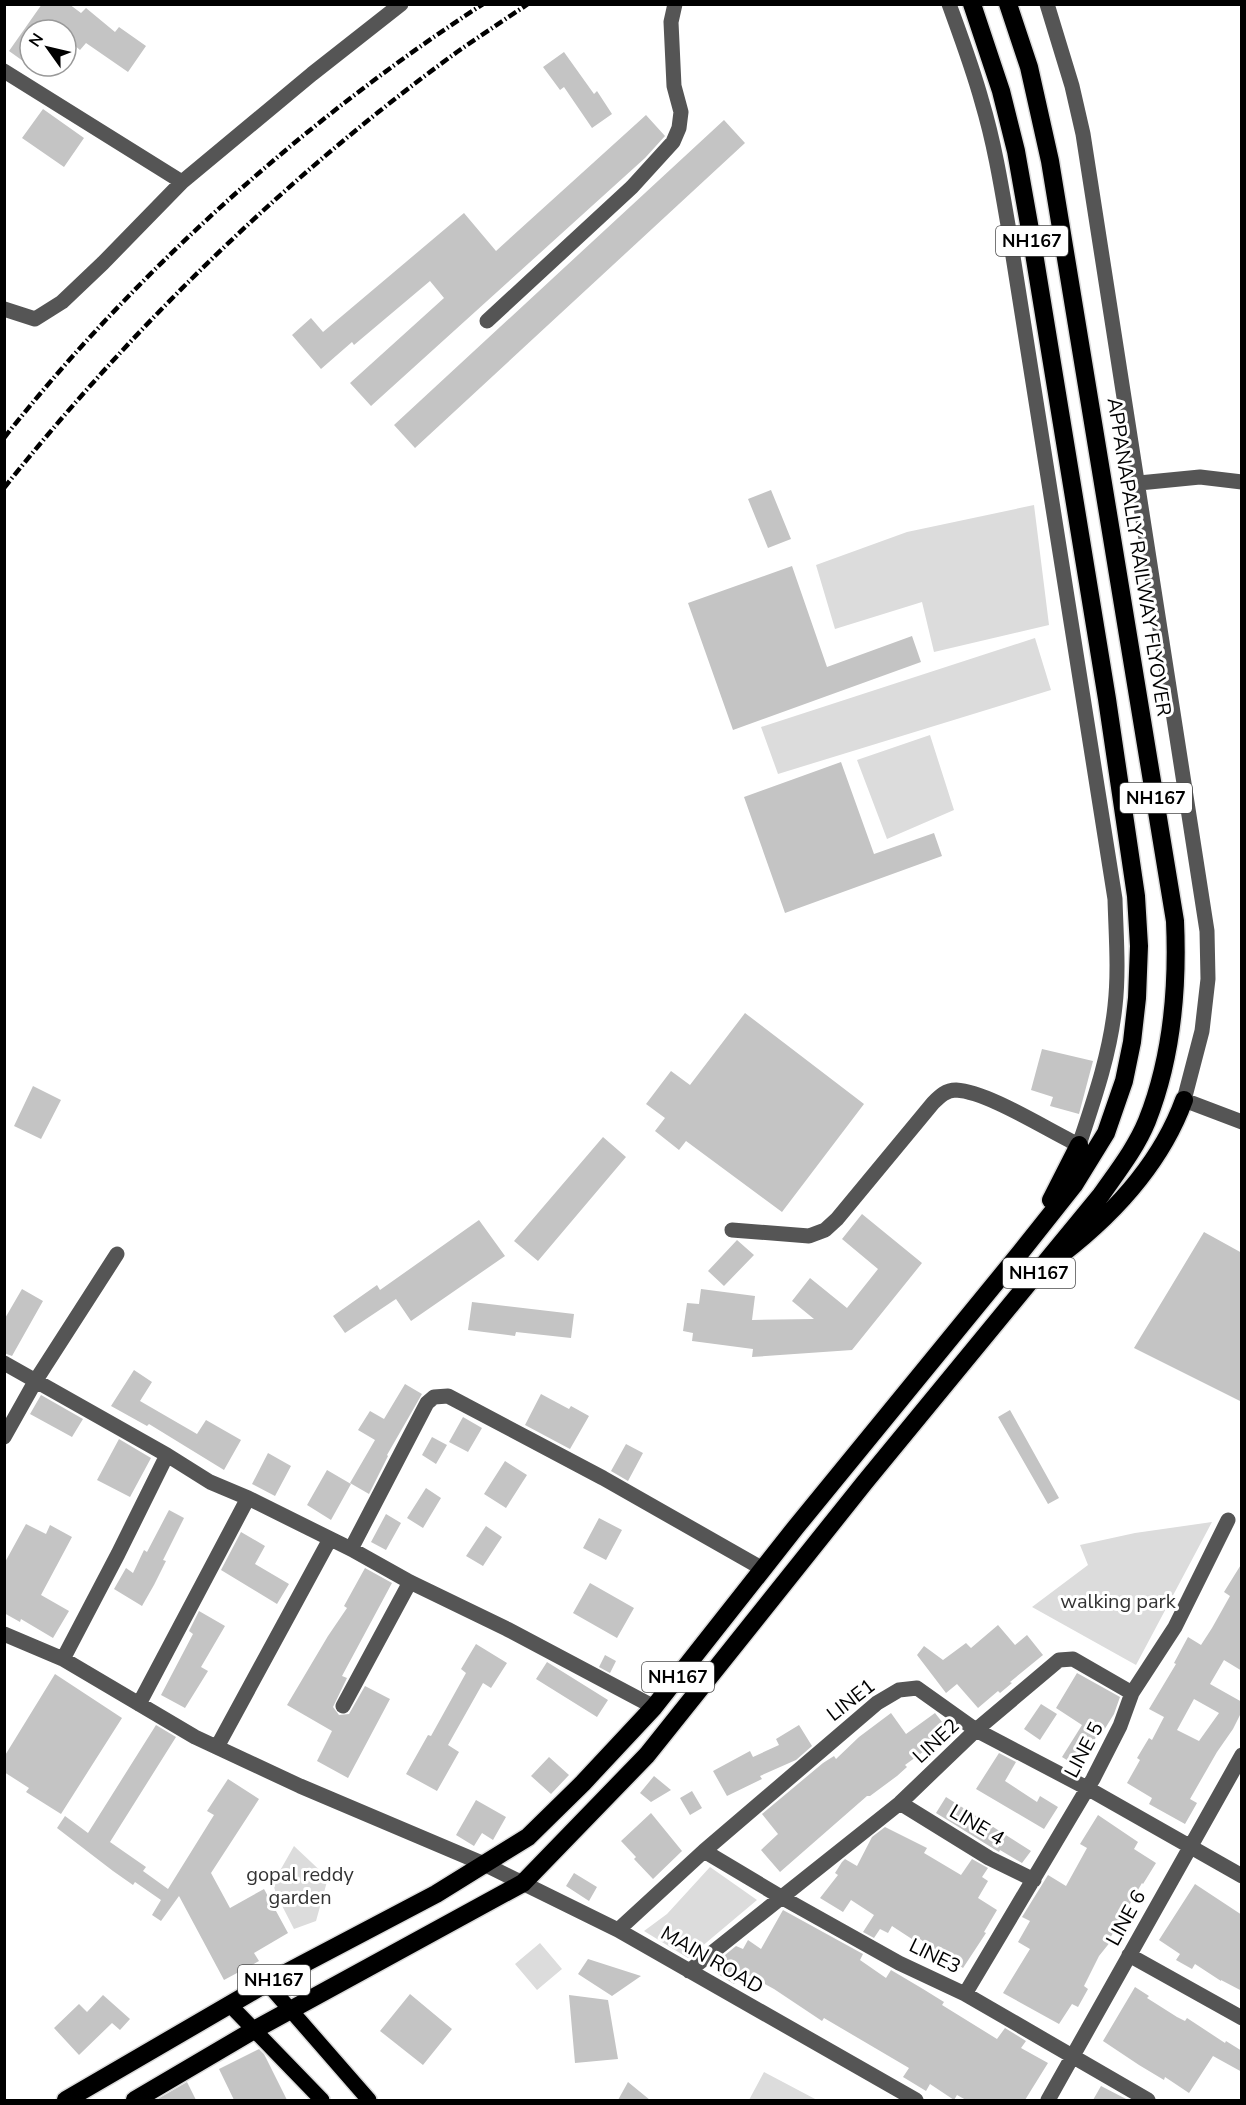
<svg xmlns="http://www.w3.org/2000/svg" width="1246" height="2105" viewBox="0 0 1246 2105" font-family="'Nunito Sans',sans-serif">
<style>
.green{fill:#dcdcdc}
.building{fill:#c4c4c4;fill-rule:evenodd}
.lines{fill:none;stroke-linecap:round;stroke-linejoin:round}
.major-casing{stroke:#dbdbdb;stroke-width:18}
.highway-casing{stroke:#dbdbdb;stroke-width:21}
.minor{stroke:#555;stroke-width:15}
.major{stroke:#000;stroke-width:15}
.highway{stroke:#000;stroke-width:18}
.rail{stroke:#000;stroke-width:4.5;stroke-dasharray:9 3 1.5 3;stroke-linecap:butt}
.labels{text-anchor:middle;dominant-baseline:central;stroke-width:6;stroke-linejoin:round;paint-order:stroke}
.shield{fill:#fff;stroke:#4c4c4c;stroke-width:1.5}
.shield-label{font-size:18px;font-weight:bold;fill:#000}
.street-label{font-size:20px;fill:#000;stroke:#fff}
.park-label{font-size:20px;fill:#333;stroke:#fff}
</style>
<rect width="100%" height="100%" fill="#fff"/>
<path class="green" d="M 1034,505 L 1049,625 L 934,652 L 922,602 L 835,629 L 816,565 L 907,532 Z
M 1035,638 L 1051,690 L 778,774 L 761,727 Z
M 930,735 L 954,810 L 887,839 L 857,760 Z
M 1212,1522 L 1136,1665 L 1032,1607 L 1088,1565 L 1080,1545 L 1135,1533 Z
M 294,1846 L 328,1878 L 316,1921 L 294,1929 L 276,1894 L 273,1883 Z
M 710,1867 L 757,1900 L 688,1958 L 644,1931 L 667,1914 Z
M 540,1943 L 562,1969 L 537,1990 L 515,1964 Z
M 764,2072 L 817,2100 L 749,2100 Z"/>
<path class="building" d="M 42,4 L 69,4 L 81,13 L 86,8 L 115,32 L 119,27 L 146,46 L 128,72 L 86,43 L 80,50 L 66,38 L 66,30 L 30,30 L 30,66 L 9,51 Z
M 564,52 L 594,94 L 597,91 L 612,114 L 592,128 L 564,87 L 560,90 L 543,67 Z
M 43,109 L 84,138 L 64,167 L 22,138 Z
M 646,115 L 665,136 L 645,158 L 371,406 L 350,383 L 444,298 L 430,281 L 354,345 L 352,342 L 321,369 L 292,335 L 311,318 L 323,332 L 464,213 L 496,251 Z
M 724,120 L 745,143 L 415,448 L 394,425 Z
M 771,490 L 791,539 L 768,548 L 748,499 Z
M 792,566 L 827,667 L 912,636 L 921,662 L 733,730 L 688,603 Z
M 841,762 L 874,854 L 934,833 L 942,856 L 785,913 L 744,797 Z
M 745,1013 L 864,1104 L 782,1212 L 686,1141 L 679,1150 L 655,1131 L 665,1118 L 646,1104 L 671,1071 L 690,1085 Z
M 1042,1049 L 1093,1061 L 1079,1114 L 1050,1106 L 1053,1097 L 1031,1090 Z
M 33,1086 L 61,1100 L 41,1139 L 14,1126 Z
M 603,1137 L 626,1157 L 538,1261 L 514,1241 Z
M 862,1214 L 922,1263 L 852,1350 L 752,1357 L 753,1349 L 692,1341 L 693,1333 L 683,1331 L 687,1303 L 699,1304 L 701,1289 L 755,1296 L 752,1320 L 814,1319 L 792,1301 L 810,1278 L 847,1308 L 878,1269 L 842,1239 Z
M 479,1220 L 505,1256 L 411,1321 L 396,1299 L 345,1333 L 333,1316 L 377,1285 L 380,1290 Z
M 1204,1232 L 1242,1253 L 1242,1402 L 1134,1348 Z
M 737,1240 L 754,1255 L 724,1286 L 708,1271 Z
M 22,1289 L 43,1301 L 12,1356 L 4,1353 L 4,1320 Z
M 472,1302 L 574,1314 L 571,1338 L 516,1332 L 515,1336 L 468,1330 Z
M 134,1370 L 152,1382 L 140,1401 L 197,1434 L 206,1420 L 241,1440 L 224,1470 L 149,1424 L 147,1426 L 111,1406 Z
M 405,1384 L 422,1394 L 387,1455 L 388,1456 L 369,1494 L 350,1483 L 375,1440 L 358,1430 L 370,1411 L 384,1419 Z
M 541,1394 L 569,1409 L 571,1406 L 589,1416 L 570,1449 L 525,1425 Z
M 41,1395 L 83,1419 L 72,1437 L 30,1414 Z
M 1010,1410 L 1059,1498 L 1048,1504 L 998,1417 Z
M 463,1417 L 482,1428 L 468,1452 L 449,1442 Z
M 432,1437 L 447,1445 L 436,1464 L 422,1455 Z
M 119,1439 L 151,1458 L 130,1497 L 97,1480 Z
M 626,1444 L 643,1453 L 628,1481 L 611,1471 Z
M 268,1453 L 291,1466 L 275,1496 L 252,1484 Z
M 505,1461 L 527,1475 L 506,1508 L 484,1494 Z
M 327,1470 L 351,1484 L 331,1520 L 307,1505 Z
M 426,1488 L 441,1498 L 423,1528 L 407,1518 Z
M 169,1510 L 184,1518 L 163,1560 L 166,1561 L 154,1585 L 142,1606 L 114,1589 L 126,1568 L 133,1573 L 144,1550 L 147,1552 Z
M 386,1514 L 401,1523 L 386,1550 L 371,1542 Z
M 599,1518 L 622,1530 L 606,1560 L 583,1548 Z
M 26,1524 L 46,1534 L 50,1525 L 72,1537 L 41,1595 L 69,1611 L 53,1638 L 21,1619 L 20,1622 L 4,1613 L 4,1564 Z
M 486,1526 L 502,1537 L 483,1566 L 466,1556 Z
M 241,1532 L 265,1546 L 255,1564 L 289,1584 L 277,1604 L 221,1570 Z
M 1242,1563 L 1242,1671 L 1224,1660 L 1210,1684 L 1242,1702 L 1242,1711 L 1233,1729 L 1217,1752 L 1190,1799 L 1197,1803 L 1185,1824 L 1149,1804 L 1152,1798 L 1127,1783 L 1140,1760 L 1137,1758 L 1149,1738 L 1152,1740 L 1164,1717 L 1149,1709 L 1176,1664 L 1174,1663 L 1188,1637 L 1201,1645 L 1212,1628 L 1230,1596 L 1224,1592 ZM 1194,1699 L 1219,1713 L 1199,1741 L 1177,1730 Z
M 365,1568 L 392,1583 L 342,1676 L 347,1678 L 333,1707 L 339,1715 L 349,1714 L 365,1686 L 390,1699 L 348,1778 L 317,1761 L 332,1731 L 287,1705 L 328,1636 L 347,1608 L 344,1606 Z
M 590,1583 L 634,1608 L 617,1638 L 573,1613 Z
M 199,1611 L 225,1626 L 201,1667 L 208,1671 L 185,1708 L 161,1695 L 193,1634 L 189,1631 Z
M 998,1625 L 1015,1645 L 1027,1635 L 1043,1655 L 1010,1682 L 1012,1683 L 1000,1693 L 998,1691 L 978,1708 L 957,1684 L 946,1693 L 917,1655 L 924,1646 L 943,1660 L 966,1643 L 971,1648 Z
M 476,1644 L 507,1663 L 491,1688 L 483,1683 L 448,1745 L 459,1752 L 437,1791 L 406,1774 L 428,1735 L 431,1736 L 466,1673 L 461,1669 Z
M 605,1655 L 616,1661 L 610,1673 L 599,1667 Z
M 547,1662 L 608,1700 L 597,1717 L 536,1679 Z
M 1077,1673 L 1120,1697 L 1114,1714 L 1101,1735 L 1098,1734 L 1078,1767 L 1062,1757 L 1082,1725 L 1056,1708 Z
M 55,1674 L 122,1718 L 61,1814 L 26,1792 L 29,1788 L 4,1772 L 4,1757 Z
M 1041,1704 L 1057,1714 L 1040,1740 L 1024,1729 Z
M 891,1713 L 906,1734 L 935,1713 L 950,1732 L 905,1765 L 907,1767 L 897,1776 L 870,1796 L 867,1796 L 780,1872 L 761,1850 L 778,1834 L 762,1814 L 823,1763 L 834,1756 L 836,1759 L 859,1737 Z
M 156,1725 L 176,1737 L 110,1842 L 146,1867 L 143,1871 L 168,1889 L 214,1815 L 207,1811 L 228,1779 L 259,1799 L 211,1873 L 230,1908 L 264,1889 L 288,1933 L 254,1953 L 259,1961 L 224,1980 L 179,1896 L 161,1921 L 152,1915 L 161,1900 L 135,1882 L 133,1885 L 113,1871 L 57,1828 L 65,1816 L 88,1833 Z
M 799,1725 L 812,1746 L 796,1760 L 760,1776 L 762,1779 L 727,1796 L 713,1771 L 750,1751 L 753,1757 L 779,1745 L 776,1739 Z
M 999,1753 L 1016,1762 L 1005,1781 L 1037,1802 L 1040,1796 L 1058,1807 L 1044,1829 L 976,1789 Z
M 549,1757 L 569,1775 L 551,1794 L 531,1776 Z
M 654,1776 L 671,1790 L 651,1802 L 640,1793 Z
M 692,1791 L 702,1808 L 690,1815 L 680,1798 Z
M 946,1797 L 1031,1851 L 1022,1863 L 1000,1850 L 999,1852 L 994,1849 L 936,1813 Z
M 476,1800 L 506,1817 L 493,1840 L 482,1833 L 474,1846 L 456,1835 Z
M 651,1813 L 682,1851 L 653,1879 L 634,1859 L 636,1857 L 621,1841 Z
M 1098,1815 L 1138,1842 L 1134,1849 L 1156,1863 L 1143,1884 L 1142,1883 L 1109,1940 L 1111,1941 L 1099,1956 L 1084,1986 L 1088,1989 L 1078,2007 L 1072,2004 L 1059,2024 L 1003,1993 L 1030,1949 L 1018,1942 L 1030,1921 L 1022,1917 L 1048,1875 L 1066,1886 L 1087,1848 L 1080,1844 Z
M 885,1827 L 927,1848 L 924,1853 L 961,1875 L 972,1859 L 988,1868 L 982,1877 L 988,1881 L 978,1898 L 997,1910 L 984,1932 L 986,1933 L 963,1968 L 920,1939 L 918,1943 L 892,1926 L 888,1933 L 880,1929 L 874,1938 L 863,1932 L 874,1915 L 851,1900 L 843,1912 L 820,1898 L 838,1875 L 835,1873 L 842,1862 L 845,1859 L 857,1866 L 872,1837 Z
M 574,1873 L 597,1887 L 589,1901 L 566,1886 Z
M 1195,1884 L 1242,1915 L 1242,1991 L 1221,1980 L 1221,1981 L 1195,1964 L 1192,1969 L 1176,1960 L 1180,1954 L 1159,1940 Z
M 783,1910 L 863,1954 L 860,1960 L 886,1978 L 891,1970 L 923,1989 L 944,2002 L 942,2005 L 997,2039 L 1005,2028 L 1026,2041 L 1021,2048 L 1048,2063 L 1025,2100 L 966,2100 L 957,2095 L 954,2100 L 930,2084 L 926,2091 L 903,2077 L 909,2068 L 824,2018 L 822,2021 L 774,1989 L 746,1974 L 744,1977 L 741,1974 L 734,1984 L 715,1972 L 725,1955 L 736,1946 L 743,1949 L 748,1940 L 761,1949 Z
M 588,1959 L 641,1976 L 612,1996 L 578,1974 Z
M 1135,1987 L 1149,1996 L 1147,1998 L 1177,2017 L 1185,2021 L 1187,2018 L 1225,2043 L 1226,2041 L 1242,2051 L 1242,2072 L 1213,2056 L 1189,2093 L 1165,2077 L 1164,2080 L 1139,2065 L 1103,2041 Z
M 410,1994 L 452,2029 L 423,2065 L 380,2031 Z
M 103,1995 L 130,2019 L 120,2030 L 112,2023 L 79,2055 L 54,2028 L 79,2004 L 87,2012 Z
M 569,1995 L 608,2000 L 618,2059 L 575,2063 Z
M 259,2049 L 264,2054 L 287,2100 L 234,2100 L 219,2069 Z
M 187,2082 L 196,2100 L 156,2100 Z
M 628,2082 L 650,2100 L 618,2100 Z
M 1101,2086 L 1128,2100 L 1093,2100 Z"/>
<g class="lines">
<defs>
<path id="major" d="M 267,1983 L 369,2100
M 229,2004 L 322,2100"/>
<path id="highway" d="M 1051,1200 L 1079,1145
M 1062,1254 C 1115,1213 1161,1163 1184,1100
M 66,2100 L 267,1983 L 436,1894 L 528,1837 L 583,1783 L 654,1707 L 796,1527 L 1020,1253 L 1074,1185 L 1106,1133 L 1124,1081 L 1132,1042 L 1137,998 L 1139,946 L 1136,896 L 1107,699 L 1032,241 L 1016,151 L 1001,91 L 972,4
M 135,2100 L 254,2030 L 523,1883 L 647,1755 L 865,1482 L 1101,1195 C 1117,1172 1136,1148 1147,1121 C 1172,1058 1178,988 1175,921 L 1050,161 L 1029,67 L 1008,4"/>
</defs>
<use href="#major" class="major-casing"/>
<use href="#highway" class="highway-casing"/>
<path class="minor" d="M 1047,4 L 1072,86 L 1083,134 L 1207,931 L 1208,979 L 1202,1031 L 1184,1100 L 1242,1122
M 4,71 L 182,182
M 4,309 L 35,319 L 62,302 L 103,263 L 182,182 L 312,74 L 401,4
M 487,321 L 632,187 L 673,142 L 679,128 L 681,112 L 674,86 L 671,22 L 675,4
M 1139,483 L 1200,477 L 1242,482
M 732,1230 L 809,1236 L 825,1230 L 837,1219 L 933,1103 C 940,1096 946,1090 956,1090 C 989,1092 1047,1130 1079,1145 C 1094,1100 1110,1054 1115,1006 C 1119,971 1116,935 1115,899 L 1008,225 C 1001,184 994,142 982,102 C 973,69 961,37 949,4
M 4,1363 L 167,1455 L 210,1482 L 248,1498 L 351,1549 L 410,1582 L 507,1629 L 654,1707
M 4,1437 L 36,1380 L 117,1254
M 351,1549 L 427,1403 L 434,1397 L 448,1396 L 603,1478 L 763,1569
M 4,1634 L 63,1659 L 195,1737 L 300,1786 L 484,1864 L 618,1930 L 916,2100
M 63,1659 L 118,1554 L 167,1455
M 139,1704 L 248,1498
M 343,1706 L 410,1582
M 217,1747 L 330,1539
M 900,1803 L 989,1858 L 1034,1880
M 704,1851 L 781,1897 L 899,1963 L 965,1994 L 1148,2100
M 618,1930 L 704,1851 L 877,1703 L 899,1690 L 917,1688 L 976,1730 L 1059,1660 L 1073,1659 L 1132,1693
M 1129,1955 L 1242,2018
M 689,1971 L 900,1803 L 976,1730 L 1087,1788 L 1242,1876
M 965,1994 L 1093,1779 L 1120,1726 L 1132,1693 L 1175,1627 L 1228,1520
M 1048,2100 L 1242,1755"/>
<use href="#major" class="major"/>
<use href="#highway" class="highway"/>
<path class="rail" d="M 4,438 C 135,272 306,119 483,4
M 4,488 C 135,324 287,176 457,52 C 480,36 504,20 528,4"/>
</g>
<g class="labels">
<g class="shield">
<rect x="996" y="226" width="72" height="30" rx="4.5"/>
<rect x="1120" y="783" width="72" height="30" rx="4.5"/>
<rect x="1003" y="1258" width="72" height="30" rx="4.5"/>
<rect x="642" y="1662" width="72" height="30" rx="4.5"/>
<rect x="238" y="1965" width="72" height="30" rx="4.5"/>
</g>
<g class="shield-label">
<text x="1032" y="241">NH167</text>
<text x="1156" y="798">NH167</text>
<text x="1039" y="1273">NH167</text>
<text x="678" y="1677">NH167</text>
<text x="274" y="1980">NH167</text>
</g>
<g class="street-label">
<text transform="translate(1139 557) rotate(81)">APPANAPALLY RAILWAY FLYOVER</text>
<text transform="translate(851 1700) rotate(-38)">LINE1</text>
<text transform="translate(936 1741) rotate(-43)">LINE2</text>
<text transform="translate(1084 1750) rotate(-62)">LINE 5</text>
<text transform="translate(977 1825) rotate(31)">LINE 4</text>
<text transform="translate(1126 1918) rotate(-61)">LINE 6</text>
<text transform="translate(935 1956) rotate(26)">LINE3</text>
<text transform="translate(712 1960) rotate(30)">MAIN ROAD</text>
</g>
<g class="park-label">
<text x="1118" y="1601">walking park</text>
<text x="300" y="1874">gopal reddy<tspan x="300" dy="23">garden</tspan></text>
</g>
</g>
<rect width="1246" height="2105" fill="none" stroke="#000000" stroke-width="12"/>
<g transform="translate(48 48) rotate(304)"><circle r="28" fill="#ffffff" stroke="#999999" stroke-width="1.5"/>
<path d="M0-4.5L10 22L0 15L-10 22Z" fill="#000000"/>
<text y="-9" font-size="16" font-weight="bold" text-anchor="middle" fill="#000000">N</text>
</g>
</svg>
